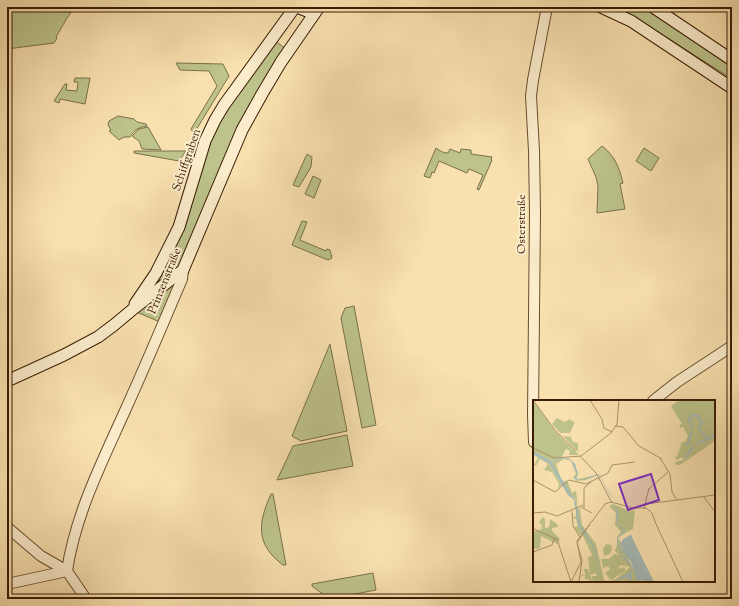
<svg xmlns="http://www.w3.org/2000/svg" width="739" height="606" viewBox="0 0 739 606" font-family="'Sorts Mill Goudy',serif">
<style>
.green{fill:#bdc38b;stroke:#7b7048}
.lines{fill:none;stroke-linecap:round;stroke-linejoin:round}
.tertiary-casing{stroke:#694d2f;stroke-width:12}
.secondary-casing{stroke:#391c04;stroke-width:13}
.tertiary{stroke:#fbeccb;stroke-width:10}
.secondary{stroke:#fbeccb;stroke-width:11}
.labels{text-anchor:middle;dominant-baseline:central;stroke-width:4;stroke-linejoin:round;paint-order:stroke}
.street-label{font-size:12px;fill:#391c04;stroke:#fbeccb}
.inset-river{fill:none;stroke:#a4bab7;stroke-width:2}
.inset-road{fill:none;stroke:#ac926b;stroke-width:1}
.view{fill:#7b2cbf;fill-opacity:0.15;stroke:#7b2cbf;stroke-width:2}
.inset-edge{fill:none;stroke:#391c04;stroke-width:2}
</style>
<rect width="100%" height="100%" fill="#f9e1af"/>
<filter id="stains"><feTurbulence type="fractalNoise" baseFrequency=".005" numOctaves="4"/><feColorMatrix values="0 0 0 0 .2 0 0 0 0 .09 0 0 0 0 .02 0 0 0 .5 -.17"/></filter>
<radialGradient id="worn" r=".72"><stop offset=".6" stop-color="#630" stop-opacity="0"/><stop offset="1" stop-color="#630" stop-opacity=".3"/></radialGradient>
<path class="green" d="M 7,7 L 75,7 L 67,18 L 56,37 L 57,38 L 54,43 L 7,49 Z
M 614,7 L 643,7 L 732,66 L 732,79 L 633,16 Z
M 274,40 L 286,49 L 182,268 L 141,300 L 197,173 L 218,120 Z
M 176,63 L 223,64 L 229,76 L 196,130 L 197,133 L 195,136 L 191,129 L 217,86 L 209,71 L 180,70 Z
M 75,78 L 90,78 L 85,104 L 60,99 L 59,103 L 54,101 L 65,84 L 67,84 L 66,90 L 77,91 L 78,82 L 74,82 Z
M 118,116 L 134,119 L 137,122 L 146,124 L 147,126 C 139,127 134,130 130,137 L 124,137 L 119,140 L 109,131 L 111,130 L 108,125 L 109,121 Z
M 148,127 L 161,150 L 142,149 L 139,141 L 132,136 L 139,129 Z
M 602,146 C 615,156 619,167 623,183 L 620,184 L 625,209 L 597,213 L 598,186 L 596,177 L 588,159 Z
M 436,148 C 440,151 443,153 448,153 L 450,149 L 460,153 L 461,149 L 471,150 L 471,154 L 492,157 L 491,160 L 492,160 L 479,190 L 477,189 L 483,175 L 469,169 L 467,173 L 439,161 L 434,173 L 432,172 L 430,178 L 424,176 Z
M 644,148 L 659,158 L 651,171 L 636,161 Z
M 134,151 L 186,151 L 179,161 L 134,153 Z
M 307,154 L 312,157 L 311,167 L 299,187 L 293,185 Z
M 313,176 L 321,180 L 314,198 L 305,194 Z
M 302,221 L 307,222 L 300,240 L 326,251 L 327,249 L 330,250 L 332,258 L 328,260 L 292,245 Z
M 183,270 L 162,323 L 132,310 Z
M 354,306 L 376,425 L 362,428 L 341,318 L 345,308 Z
M 330,344 L 347,431 L 301,441 L 292,436 Z
M 347,435 L 353,466 L 277,480 L 293,446 Z
M 271,494 L 273,494 L 286,565 L 283,565 C 255,544 258,523 271,494 Z
M 373,573 L 376,590 L 329,599 L 312,586 L 312,584 Z"/>
<g class="lines">
<defs>
<path id="tertiary" d="M 653,401 L 677,382 L 732,346
M 534,442 L 533,415 L 535,213 L 534,151 L 531,96 L 533,80 L 547,7
M 7,527 L 41,556 L 67,571 L 86,599
M 67,571 C 75,516 101,464 124,413 C 144,369 163,324 182,279 L 183,270
M 7,584 L 67,571"/>
<path id="secondary" d="M 297,7 L 314,14
M 601,7 L 631,21 L 732,88
M 653,7 L 732,60
M 135,304 L 156,273 L 179,227 L 205,141 L 215,120 L 224,105 L 295,7
M 7,381 L 64,355 L 98,337 L 114,325 L 132,310 L 183,270 L 242,130 L 262,94 L 281,62 L 319,7"/>
</defs>
<use href="#tertiary" class="tertiary-casing"/>
<use href="#secondary" class="secondary-casing"/>
<use href="#tertiary" class="tertiary"/>
<use href="#secondary" class="secondary"/>
</g>
<g class="labels">
<g class="street-label">
<text transform="translate(187 160) rotate(-71)">Schiffgraben</text>
<text transform="translate(522 224) rotate(-90)">Osterstraße</text>
<text transform="translate(165 281) rotate(-68)">Prinzenstraße</text>
</g>
</g>
<g transform="translate(533 400)">
<rect width="182" height="182" fill="#f9e1af"/>
<path d="M 0,0 L 22,31 L 46,55 L 36,55 L 37,51 L 33,49 L 28,58 L 18,61 L 0,51 ZM 146,0 L 182,0 L 182,41 L 147,65 L 143,65 L 142,62 L 151,60 L 149,57 L 144,60 L 140,55 L 144,57 L 149,42 L 152,42 L 155,36 L 150,27 L 148,28 L 146,25 L 149,24 L 138,6 ZM 24,18 L 32,22 L 36,19 L 41,22 L 41,25 L 42,22 L 37,33 L 28,33 L 30,36 L 37,37 L 37,35 L 40,42 L 45,43 L 45,52 L 19,24 ZM 0,54 L 15,62 L 29,85 L 25,88 L 26,84 L 19,72 L 11,70 L 15,64 L 7,59 L 3,66 L 1,65 L 5,58 ZM 32,58 L 38,60 L 40,63 L 44,74 L 42,77 L 42,79 L 45,80 L 47,80 L 42,78 L 44,75 L 43,70 L 45,74 L 45,75 L 43,77 L 45,79 L 63,75 L 52,80 L 44,81 L 41,78 L 39,79 L 43,74 L 38,61 L 31,59 L 23,64 L 28,79 L 31,82 L 34,80 L 39,93 L 43,91 L 45,107 L 42,99 L 36,93 L 18,62 ZM 80,104 L 97,111 L 102,110 L 100,129 L 83,138 L 88,132 L 82,125 L 83,113 L 76,106 ZM 47,108 L 49,125 L 63,144 L 71,180 L 76,182 L 75,179 L 77,181 L 83,179 L 97,167 L 88,165 L 84,169 L 92,167 L 92,171 L 78,180 L 72,173 L 77,169 L 75,166 L 70,168 L 68,159 L 76,159 L 81,154 L 86,155 L 82,151 L 86,138 L 106,182 L 60,182 L 59,176 L 64,176 L 63,173 L 57,175 L 60,182 L 52,182 L 59,180 L 52,179 L 52,175 L 47,177 L 48,175 L 55,174 L 52,174 L 51,169 L 55,169 L 57,174 L 55,158 L 59,155 L 49,134 L 47,135 L 41,127 L 45,126 L 43,119 L 40,118 L 43,116 L 43,109 ZM 10,117 L 12,119 L 12,128 L 16,127 L 17,119 L 24,124 L 25,127 L 19,128 L 19,131 L 27,139 L 24,144 L 8,136 L 7,148 L 3,149 L 0,147 L 0,131 L 8,130 L 9,125 L 6,122 ZM 73,144 L 78,145 L 79,149 L 77,154 L 71,156 L 70,149 Z" fill="#bdc38b"/>
<path d="M 0,51 L 18,61 L 32,57 L 37,59 L 42,64 L 45,74 L 43,79 L 51,80 L 59,76 L 66,74 L 77,94 L 83,100 L 77,95 L 66,75 L 52,80 L 43,80 L 41,77 L 44,74 L 38,60 L 32,58 L 18,62 L 43,102 L 47,124 L 61,146 L 69,182 L 60,147 L 45,125 L 41,100 L 35,95 L 16,63 L 0,54 ZM 82,105 L 86,115 L 85,125 L 92,129 L 92,132 L 85,138 L 85,144 L 90,156 L 95,160 L 98,164 L 99,182 L 93,177 L 79,182 L 97,172 L 98,167 L 89,156 L 84,144 L 84,138 L 92,130 L 85,126 ZM 98,135 L 119,180 L 122,182 L 103,180 L 98,161 L 92,155 L 87,145 L 90,139 Z" fill="#a4bab7"/>
<path class="inset-river" d="M 159,29 L 156,19 L 160,15 L 165,16 L 169,23 L 166,28 L 174,39M 164,44 L 182,35M 154,46 L 159,31M 153,57 L 160,47M 106,182 L 103,169 L 89,143 L 97,136 L 120,182"/>
<path class="inset-road" d="M 0,0 L 22,30 L 43,51M 57,0 L 69,19 L 71,28 L 79,32M 82,26 L 90,27 L 106,46 L 129,59M 0,48 L 21,58 L 48,56 L 78,33 L 84,24 L 86,0M 47,56 L 63,73 L 79,103M 127,58 L 137,74 L 139,92 L 143,99M 0,80 L 22,92 L 36,80 L 53,84 L 75,73 L 79,65 L 102,62M 116,89 L 136,71M 171,97 L 182,112M 113,104 L 182,95M 48,107 L 59,113M 51,108 L 51,88 L 58,82M 111,109 L 116,88M 39,111 L 40,126 L 47,137M 0,113 L 12,112 L 24,116 L 50,105M 123,124 L 150,182M 1,129 L 23,139M 0,152 L 19,145 L 21,139 L 24,139 L 38,182M 38,182 L 48,162 L 44,141 L 72,104 L 78,102 L 100,108 L 113,108 L 119,113 L 123,124M 46,182 L 49,160 L 44,143 L 57,124"/>
<path class="view" d="M 118,74 L 126,100 L 95,110 L 86,84 Z"/>
<rect width="182" height="182" class="inset-edge"/>
</g>
<rect width="739" height="606" fill="none" stroke="#f9e1af" stroke-width="24"/>
<rect x="8" y="8" width="723" height="590" fill="none" stroke="#391c04" stroke-width="2"/>
<rect x="12" y="12" width="715" height="582" fill="none" stroke="#391c04"/>
<rect width="100%" height="100%" filter="url(#stains)"/>
<rect width="100%" height="100%" fill="url(#worn)"/>
</svg>
